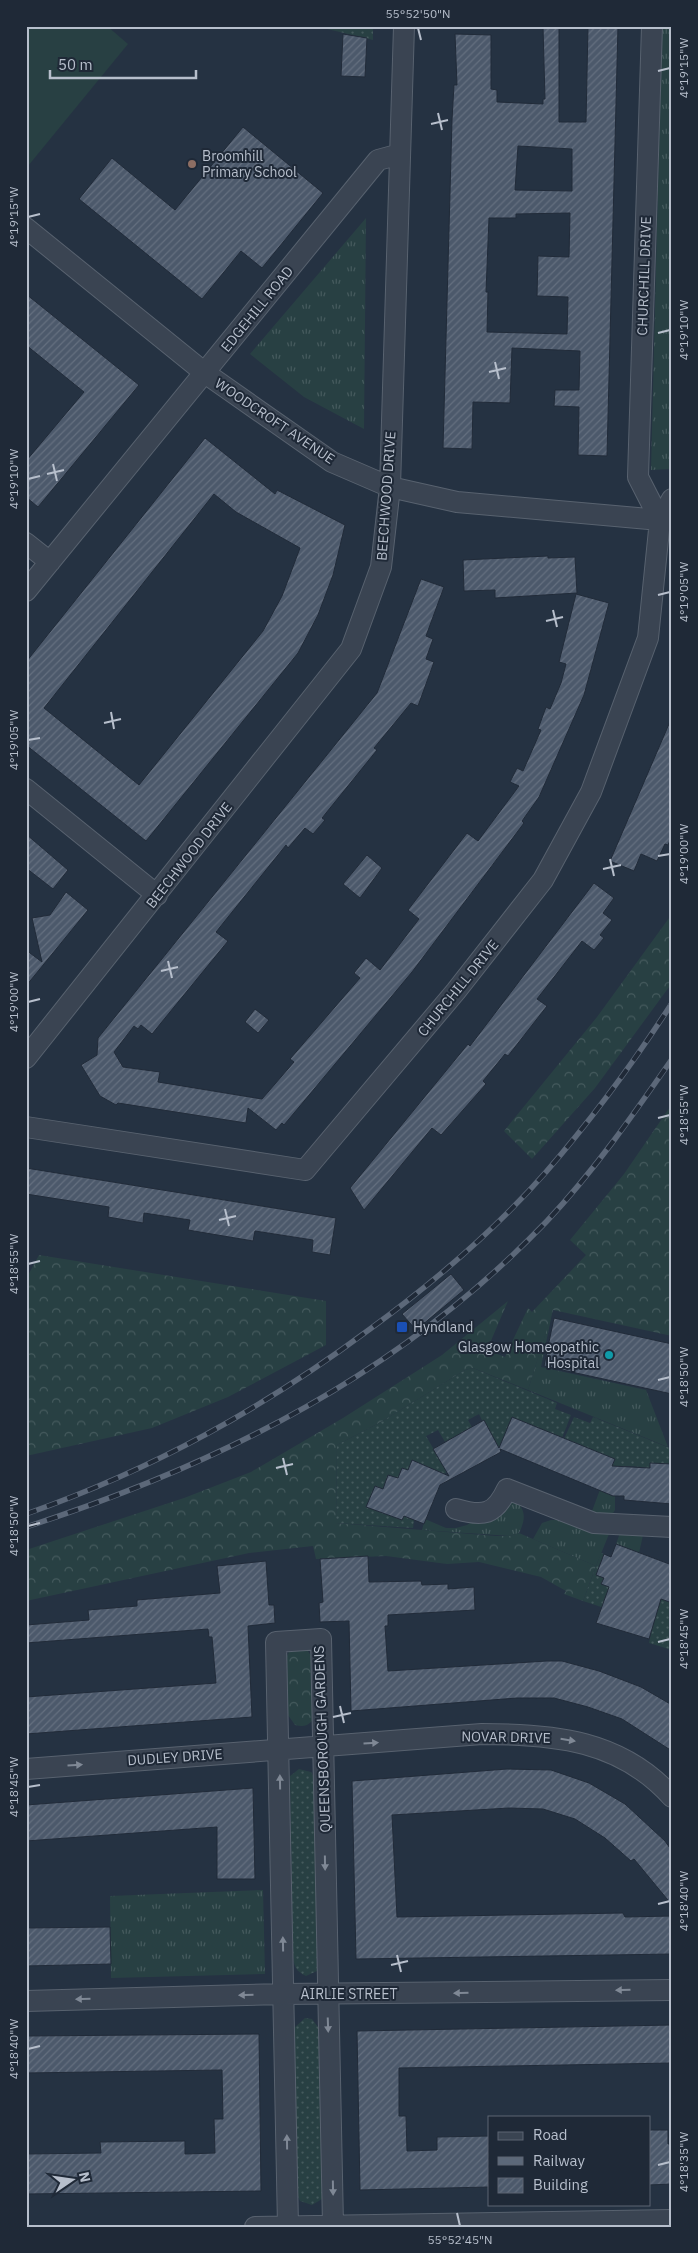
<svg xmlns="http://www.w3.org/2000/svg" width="698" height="2253" viewBox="0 0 698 2253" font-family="'IBM Plex Sans',sans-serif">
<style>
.grass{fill:url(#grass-tufts)}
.forest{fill:url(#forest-crowns)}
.garden{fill:url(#garden-dots)}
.pitch{fill:#284043}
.building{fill:url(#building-hatch);stroke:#212b39;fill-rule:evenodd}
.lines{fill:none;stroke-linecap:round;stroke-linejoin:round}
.minor-casing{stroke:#58626f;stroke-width:22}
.minor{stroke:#3a4452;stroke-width:20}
.rail-casing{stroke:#5c6879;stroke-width:5.5}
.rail{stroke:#1f2937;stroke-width:4;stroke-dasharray:11;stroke-linecap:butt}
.oneway{fill:#7f8895}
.ticks{fill:none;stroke:#b7bfcc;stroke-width:2}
.education-dot{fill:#8d6e63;stroke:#1f2937;stroke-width:2}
.transit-dot{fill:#1a4fb4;stroke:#1f2937;stroke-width:2}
.culture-dot{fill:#0f9aa8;stroke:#1f2937;stroke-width:2}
.labels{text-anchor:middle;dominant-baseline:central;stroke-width:4;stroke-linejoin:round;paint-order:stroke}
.poi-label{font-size:14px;fill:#b7bfcc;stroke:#1f2937;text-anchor:start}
.street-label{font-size:14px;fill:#b7bfcc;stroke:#1f2937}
.neatline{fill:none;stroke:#b7bfcc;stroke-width:2}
.ticks-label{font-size:12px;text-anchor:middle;fill:#b7bfcc}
</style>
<defs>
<pattern id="grass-tufts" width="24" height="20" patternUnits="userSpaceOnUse" patternTransform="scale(1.25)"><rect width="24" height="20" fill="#284043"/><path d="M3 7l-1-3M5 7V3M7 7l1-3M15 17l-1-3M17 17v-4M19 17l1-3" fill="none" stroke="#455a5d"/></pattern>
<pattern id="forest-crowns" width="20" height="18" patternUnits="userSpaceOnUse" patternTransform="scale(1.25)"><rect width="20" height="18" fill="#284043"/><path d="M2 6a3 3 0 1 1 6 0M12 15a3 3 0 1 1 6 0" fill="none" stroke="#455a5d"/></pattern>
<pattern id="garden-dots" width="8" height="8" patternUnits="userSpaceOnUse" patternTransform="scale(1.25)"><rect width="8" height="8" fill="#284043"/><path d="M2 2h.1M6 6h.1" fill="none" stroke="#455a5d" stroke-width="1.8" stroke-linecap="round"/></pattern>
<pattern id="building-hatch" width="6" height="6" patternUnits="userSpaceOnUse" patternTransform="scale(1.25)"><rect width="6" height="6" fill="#4c596b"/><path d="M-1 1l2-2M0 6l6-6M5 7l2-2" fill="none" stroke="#646f7f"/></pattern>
</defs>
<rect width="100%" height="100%" fill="#253242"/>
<path class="grass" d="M 662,26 L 672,26 L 671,469 L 651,470 Z
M 366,218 L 364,429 L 304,397 L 250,354 Z
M 553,1309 L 541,1367 L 646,1390 L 668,1447 L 528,1390 Z
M 602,1484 L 615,1492 L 615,1510 L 611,1516 L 591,1514 Z
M 508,1498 C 526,1505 527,1517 519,1533 L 510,1536 L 422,1530 L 425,1519 L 446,1528 L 456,1528 L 467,1525 Z
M 551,1520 L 560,1520 L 580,1529 L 609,1534 L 596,1566 L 533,1539 L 542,1523 Z
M 620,1533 L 643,1535 L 639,1553 L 616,1544 Z
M 263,1890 L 265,1974 L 111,1978 L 110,1896 Z"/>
<path class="forest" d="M 672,914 L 672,983 L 595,1088 L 532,1159 L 504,1131 L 597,1017 Z
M 672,1104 L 672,1336 L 553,1310 L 528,1390 L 473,1368 L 465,1370 L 381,1422 L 337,1445 L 336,1523 L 496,1536 L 510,1536 L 519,1533 L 596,1566 L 583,1601 L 564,1594 L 566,1591 L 541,1577 L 479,1562 L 447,1564 L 386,1556 L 316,1559 L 313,1546 L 249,1553 L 26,1601 L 26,1550 L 184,1498 L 251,1472 L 343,1418 L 442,1355 L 508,1301 L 487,1350 L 505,1357 L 528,1308 L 532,1312 L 586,1255 L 570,1240 L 624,1174 Z
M 39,1255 L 326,1301 L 326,1345 L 228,1397 L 152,1428 L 26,1456 L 26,1279 Z
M 306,1648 L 313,1659 L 314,1718 C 309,1726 304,1727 295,1725 L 288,1715 L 287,1656 L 290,1650 Z"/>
<path class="garden" d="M 316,26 L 373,26 L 373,40 L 319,27 Z
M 473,1368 L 557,1403 L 555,1409 L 571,1415 L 562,1438 L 512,1417 L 506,1430 L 509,1432 L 498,1453 L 479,1414 L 468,1420 L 472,1427 L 445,1442 L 438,1430 L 426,1436 L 440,1460 L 450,1470 L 445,1473 L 443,1477 L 412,1460 L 408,1470 L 402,1468 L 398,1478 L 388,1475 L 383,1489 L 375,1486 L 367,1507 L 402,1520 L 404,1516 L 414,1520 L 413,1528 L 336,1523 L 337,1445 L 381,1422 L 465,1370 Z
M 574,1417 L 590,1423 L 593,1417 L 672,1449 L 672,1465 L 650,1463 L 649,1474 L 643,1473 L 643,1467 L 625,1466 L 625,1473 L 564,1439 Z
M 601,1553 L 604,1554 L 596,1575 L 604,1578 L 601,1584 L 636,1587 L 672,1603 L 672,1650 L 649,1643 L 653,1624 L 583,1601 Z
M 299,1769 L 311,1772 L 315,1779 L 318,1962 L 317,1971 L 306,1976 C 296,1971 294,1967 293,1956 L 290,1776 Z
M 305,2018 L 312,2019 L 321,2031 L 324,2191 L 322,2199 L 312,2205 L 300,2201 L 297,2194 L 294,2028 Z"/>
<path class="pitch" d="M 26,26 L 107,26 L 128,44 L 28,166 Z"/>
<path class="building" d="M 588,26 L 618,26 L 607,456 L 578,455 L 579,407 L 554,406 L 555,390 L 579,390 L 580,351 L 512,348 L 510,403 L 473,402 L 472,449 L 443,448 L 452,120 L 454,85 L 457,85 L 455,34 L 491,35 L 491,89 L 497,90 L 497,102 L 543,104 L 543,99 L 545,99 L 543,27 L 559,28 L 559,122 L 586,122 ZM 518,146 L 572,149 L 572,191 L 515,190 ZM 570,213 L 569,257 L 538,256 L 537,296 L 568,297 L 567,334 L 487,332 L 488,292 L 486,292 L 489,218 L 516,218 L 516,214 Z
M 343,34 L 367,38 L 365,77 L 341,76 Z
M 243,127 L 323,193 L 262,268 L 241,251 L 202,299 L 79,199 L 112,158 L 175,210 Z
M 26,294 L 139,385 L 38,507 L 26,497 L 26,461 L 84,392 L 26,345 Z
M 205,438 L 275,494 L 277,490 L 345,525 L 333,575 L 318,615 L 298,653 L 146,841 L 26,745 L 26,662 ZM 214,494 L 236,512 L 300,548 L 282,596 L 263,631 L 139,785 L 44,708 Z
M 548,556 L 548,558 L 575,557 L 577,593 L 495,598 L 495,590 L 464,591 L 463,560 Z
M 421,579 L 444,587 L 426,636 L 433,639 L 426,659 L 434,662 L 418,706 L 411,703 L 374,748 L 377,750 L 322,818 L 325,820 L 313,834 L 305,828 L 288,848 L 286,845 L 216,932 L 228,941 L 152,1034 L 141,1025 L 138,1029 L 134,1026 L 114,1052 L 123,1067 L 160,1072 L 158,1082 L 262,1099 L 294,1062 L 290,1059 L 360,978 L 354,973 L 366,958 L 380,970 L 419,919 L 408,910 L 467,833 L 478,841 L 519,786 L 510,782 L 517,768 L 523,771 L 541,730 L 538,729 L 546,707 L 550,709 L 561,683 L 566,664 L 559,662 L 576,594 L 609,603 L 584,695 L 539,797 L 522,821 L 524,823 L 412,972 L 284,1125 L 282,1123 L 276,1130 L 248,1108 L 246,1123 L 118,1103 L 116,1105 L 100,1096 L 81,1065 L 97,1055 L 98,1038 L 377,693 Z
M 672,717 L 672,836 L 668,845 L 665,844 L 657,861 L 641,854 L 634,871 L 610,861 Z
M 26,834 L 68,870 L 53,889 L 26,868 Z
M 367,855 L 382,868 L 360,898 L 343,884 Z
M 594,883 L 614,898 L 603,913 L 612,920 L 600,935 L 604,938 L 594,950 L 582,941 L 537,999 L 547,1006 L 508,1056 L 505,1054 L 483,1081 L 486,1084 L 441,1135 L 432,1128 L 364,1210 L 350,1188 L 468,1044 L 470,1046 Z
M 66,892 L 88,910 L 26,986 L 26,950 L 42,962 L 32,918 L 50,915 Z
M 255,1009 L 269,1020 L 258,1033 L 245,1022 Z
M 26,1168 L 336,1218 L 330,1255 L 312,1252 L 313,1240 L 255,1231 L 253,1241 L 188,1230 L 190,1220 L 144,1213 L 143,1223 L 108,1217 L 109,1207 L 26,1194 Z
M 451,1274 L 464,1290 L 416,1330 L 402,1314 Z
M 554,1318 L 672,1344 L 672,1394 L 544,1366 Z
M 512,1417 L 615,1459 L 612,1466 L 650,1468 L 650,1463 L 672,1464 L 672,1504 L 624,1500 L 624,1496 L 613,1496 L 500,1449 L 501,1452 L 440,1485 L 424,1524 L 404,1516 L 402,1520 L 366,1507 L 375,1486 L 383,1489 L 388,1475 L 398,1478 L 402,1468 L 408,1470 L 412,1460 L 449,1476 L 433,1449 L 484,1420 L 499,1448 Z
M 616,1544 L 672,1565 L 672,1603 L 661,1599 L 649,1639 L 596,1623 L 609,1587 L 601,1584 L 604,1578 L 596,1575 L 604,1554 L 611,1557 Z
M 368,1556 L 369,1582 L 421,1581 L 422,1585 L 448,1584 L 448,1589 L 474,1587 L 475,1610 L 388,1615 L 388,1626 L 385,1626 L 388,1671 L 547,1661 L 562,1661 L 599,1671 L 641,1687 L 672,1705 L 672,1751 L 622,1719 L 588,1707 L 554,1698 L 517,1698 L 351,1711 L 349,1621 L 320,1622 L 319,1603 L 323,1602 L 320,1559 Z
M 266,1561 L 269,1605 L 274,1605 L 275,1623 L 248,1626 L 252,1717 L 26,1734 L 26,1697 L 216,1683 L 212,1637 L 209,1637 L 208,1629 L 26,1643 L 26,1625 L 89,1620 L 88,1610 L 137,1606 L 137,1600 L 220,1593 L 217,1566 Z
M 507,1769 L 551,1770 L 589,1783 L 625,1804 L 665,1841 L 672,1851 L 672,1905 L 634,1859 L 631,1861 L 605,1838 L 575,1819 L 543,1809 L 509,1808 L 392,1815 L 397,1917 L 623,1913 L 625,1917 L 672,1916 L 672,1954 L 356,1959 L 352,1781 Z
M 253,1788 L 255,1879 L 217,1879 L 217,1827 L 26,1841 L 26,1805 Z
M 110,1927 L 111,1964 L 26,1966 L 26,1928 Z
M 672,2025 L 672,2063 L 399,2068 L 399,2116 L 406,2116 L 407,2151 L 437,2150 L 437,2137 L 489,2136 L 489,2187 L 360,2190 L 357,2031 Z
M 259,2034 L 261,2191 L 26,2194 L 26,2154 L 101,2153 L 100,2142 L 185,2141 L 185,2154 L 215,2153 L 214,2119 L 223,2119 L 222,2070 L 26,2073 L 26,2036 Z
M 649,2130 L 668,2130 L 668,2144 L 672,2144 L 672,2184 L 649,2185 Z"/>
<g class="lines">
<defs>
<path id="minor" d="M 652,26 L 638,477 L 660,520
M 26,228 L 205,373 L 332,462 L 390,487 L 457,502 L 660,520
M 26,543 L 50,562
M 26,591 L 378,160 L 400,154
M 26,789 L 157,895
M 26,1058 L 351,649 L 381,567 L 390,487 L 404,26
M 26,1127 L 305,1170 L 456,991 L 543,880 L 591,792 L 648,638 L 660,520 L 672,499
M 456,1509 C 483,1517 495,1515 507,1489 L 594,1523 L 672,1527
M 26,1769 L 482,1734 C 554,1734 621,1740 672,1797
M 26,2001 L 283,1994 L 672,1990
M 288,2226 L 276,1642 L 321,1639 L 333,2225
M 255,2227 L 672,2220"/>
</defs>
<use href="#minor" class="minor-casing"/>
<use href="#minor" class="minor"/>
<defs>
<path id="rail" d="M 26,1514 C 154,1469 262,1409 370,1329 C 433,1283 494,1231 546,1172 C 592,1119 634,1062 672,1003
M 26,1527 C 224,1463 402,1372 547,1221 C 594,1171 633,1115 672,1059"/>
</defs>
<use href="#rail" class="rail-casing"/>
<use href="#rail" class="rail"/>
</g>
<defs><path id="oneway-solid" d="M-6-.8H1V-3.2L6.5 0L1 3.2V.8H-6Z" transform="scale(1.25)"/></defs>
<g class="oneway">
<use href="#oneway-solid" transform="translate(568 1740) rotate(9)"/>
<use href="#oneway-solid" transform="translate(371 1743) rotate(-4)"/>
<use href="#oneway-solid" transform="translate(75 1765) rotate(-4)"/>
<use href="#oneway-solid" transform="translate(280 1782) rotate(-91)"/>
<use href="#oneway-solid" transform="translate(325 1863) rotate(89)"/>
<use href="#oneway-solid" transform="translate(283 1944) rotate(-91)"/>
<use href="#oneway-solid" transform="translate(623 1990) rotate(179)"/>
<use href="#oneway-solid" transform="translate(461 1993) rotate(179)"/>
<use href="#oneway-solid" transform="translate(246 1995) rotate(179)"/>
<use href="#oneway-solid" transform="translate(83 1999) rotate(179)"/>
<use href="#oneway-solid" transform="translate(328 2025) rotate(88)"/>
<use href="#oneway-solid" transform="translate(287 2142) rotate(-91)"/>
<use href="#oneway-solid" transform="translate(333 2188) rotate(89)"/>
</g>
<path class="ticks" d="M 418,28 L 421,40M 658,71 L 670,68M 438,113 L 442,130M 431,124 L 448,120M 28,217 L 40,214M 658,333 L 670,330M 495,362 L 499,379M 489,372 L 506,368M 53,464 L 57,481M 47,474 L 64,470M 28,479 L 40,476M 658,595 L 670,592M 553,610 L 557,627M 546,621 L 563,617M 111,712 L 114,729M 104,723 L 121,719M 28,740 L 40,738M 658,856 L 670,854M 610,859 L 614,876M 603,869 L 621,865M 168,961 L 172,978M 161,971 L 178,967M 28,1002 L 40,999M 658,1118 L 670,1115M 225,1209 L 229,1226M 219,1220 L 236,1216M 28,1264 L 40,1261M 658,1380 L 670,1377M 283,1458 L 287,1475M 276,1468 L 293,1464M 28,1526 L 40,1523M 658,1642 L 670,1639M 340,1706 L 344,1723M 333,1717 L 351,1713M 28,1787 L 40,1785M 658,1904 L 670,1901M 397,1955 L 401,1972M 391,1965 L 408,1961M 28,2049 L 40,2046M 658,2165 L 670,2162M 457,2213 L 460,2226"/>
<circle class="education-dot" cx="192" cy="164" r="5"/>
<rect class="transit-dot" x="396" y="1321" width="12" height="12" rx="2.5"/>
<circle class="culture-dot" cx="609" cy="1355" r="5"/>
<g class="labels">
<g class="poi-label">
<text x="202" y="156">Broomhill<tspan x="202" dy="16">Primary School</tspan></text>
<text x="413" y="1327">Hyndland</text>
<text x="599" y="1347" text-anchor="end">Glasgow Homeopathic<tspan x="599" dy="16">Hospital</tspan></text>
</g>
<g class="street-label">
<text transform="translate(644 276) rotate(-88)">CHURCHILL DRIVE</text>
<text transform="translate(257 309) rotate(-51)">EDGEHILL ROAD</text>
<text transform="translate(275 421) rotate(34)">WOODCROFT AVENUE</text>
<text transform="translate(386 496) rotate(-86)">BEECHWOOD DRIVE</text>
<text transform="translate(189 855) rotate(-52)">BEECHWOOD DRIVE</text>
<text transform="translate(458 988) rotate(-51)">CHURCHILL DRIVE</text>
<text transform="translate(506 1737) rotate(1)">NOVAR DRIVE</text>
<text transform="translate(322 1739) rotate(-92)">QUEENSBOROUGH GARDENS</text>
<text transform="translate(175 1757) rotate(-4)">DUDLEY DRIVE</text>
<text x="349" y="1994">AIRLIE STREET</text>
</g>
</g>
<rect width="698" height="2253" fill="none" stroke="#1f2937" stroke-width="55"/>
<rect x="488" y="2116" width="162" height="90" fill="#1f2937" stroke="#5c6573"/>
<rect x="498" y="2132" width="25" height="8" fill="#3a4452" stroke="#5c6573"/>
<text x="533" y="2140" font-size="15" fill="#b7bfcc">Road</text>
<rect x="498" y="2157" width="25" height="8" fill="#5c6879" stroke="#5c6573"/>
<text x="533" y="2166" font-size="15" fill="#b7bfcc">Railway</text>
<rect x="498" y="2178" width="25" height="15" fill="url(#building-hatch)" stroke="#5c6573"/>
<text x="533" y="2190" font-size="15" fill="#b7bfcc">Building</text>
<g transform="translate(72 2180) rotate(77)" stroke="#1f2937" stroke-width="4" paint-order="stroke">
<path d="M0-4L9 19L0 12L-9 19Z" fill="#b7bfcc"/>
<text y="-8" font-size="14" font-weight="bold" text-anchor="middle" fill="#b7bfcc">N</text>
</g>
<path d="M50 70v8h146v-8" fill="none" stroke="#b7bfcc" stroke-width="2.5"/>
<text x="58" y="70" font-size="15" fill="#b7bfcc" stroke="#1f2937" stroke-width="4" paint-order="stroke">50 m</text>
<rect x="28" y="28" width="642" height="2198" class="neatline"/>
<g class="ticks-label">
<text x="418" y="18">55°52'50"N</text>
<text transform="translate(684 68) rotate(-90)" y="4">4°19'15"W</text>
<text transform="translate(14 217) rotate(-90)" y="4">4°19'15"W</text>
<text transform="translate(684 330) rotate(-90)" y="4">4°19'10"W</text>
<text transform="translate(14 479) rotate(-90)" y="4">4°19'10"W</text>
<text transform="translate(684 592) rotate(-90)" y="4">4°19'05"W</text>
<text transform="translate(14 740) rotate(-90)" y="4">4°19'05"W</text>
<text transform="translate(684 854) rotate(-90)" y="4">4°19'00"W</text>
<text transform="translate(14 1002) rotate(-90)" y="4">4°19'00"W</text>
<text transform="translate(684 1115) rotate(-90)" y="4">4°18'55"W</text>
<text transform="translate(14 1264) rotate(-90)" y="4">4°18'55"W</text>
<text transform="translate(684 1377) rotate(-90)" y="4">4°18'50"W</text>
<text transform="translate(14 1526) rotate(-90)" y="4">4°18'50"W</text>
<text transform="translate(684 1639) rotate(-90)" y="4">4°18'45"W</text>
<text transform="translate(14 1787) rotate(-90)" y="4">4°18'45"W</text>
<text transform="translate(684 1901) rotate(-90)" y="4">4°18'40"W</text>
<text transform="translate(14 2049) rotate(-90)" y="4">4°18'40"W</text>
<text transform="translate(684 2162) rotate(-90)" y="4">4°18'35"W</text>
<text x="460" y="2244">55°52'45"N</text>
</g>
</svg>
